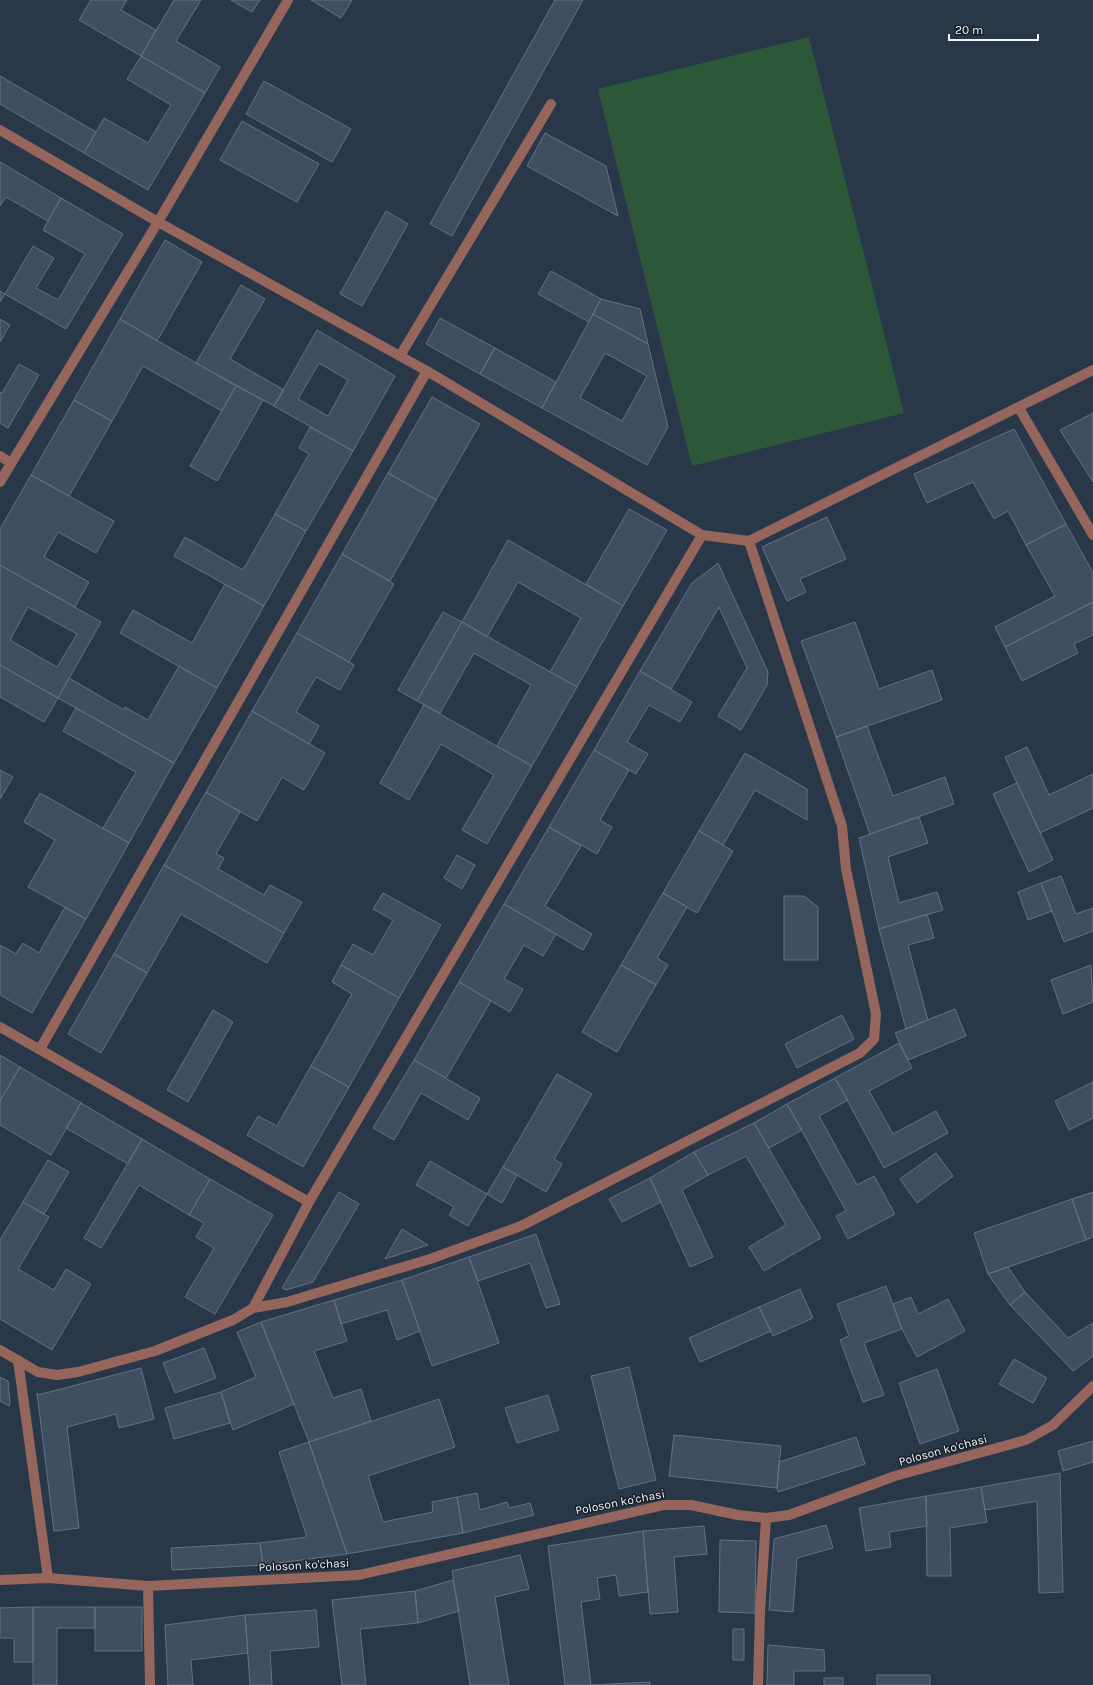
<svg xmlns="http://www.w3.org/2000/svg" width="1093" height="1685" viewBox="0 0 1093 1685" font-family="Karla,sans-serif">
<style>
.green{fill:#2c5839}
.building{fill:#3f4f61;stroke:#627286;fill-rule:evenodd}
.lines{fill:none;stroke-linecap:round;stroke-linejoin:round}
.lane{stroke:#96665c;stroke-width:10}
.street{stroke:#96665c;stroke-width:10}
.labels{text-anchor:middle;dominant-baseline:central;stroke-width:3;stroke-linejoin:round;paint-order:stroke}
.street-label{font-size:12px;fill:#edf4fd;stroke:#181f27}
</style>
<rect width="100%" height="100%" fill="#293849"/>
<path class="green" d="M 809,37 L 904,413 L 692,466 L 598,89 Z"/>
<path class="building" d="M 91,0 L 127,0 L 121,10 L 156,30 L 141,56 L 79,20 Z
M 174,0 L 201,0 L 176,41 L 220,67 L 205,93 L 141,56 Z
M 231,0 L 260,0 L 252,12 Z
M 311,0 L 352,0 L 341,18 Z
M 555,0 L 583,0 L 452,236 L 430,224 Z
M 141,56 L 205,93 L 148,190 L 84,153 L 104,118 L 148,143 L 171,105 L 127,79 Z
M 0,76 L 96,132 L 84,153 L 0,104 Z
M 264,81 L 351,129 L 332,162 L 246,114 Z
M 242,121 L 319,164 L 297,202 L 220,160 Z
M 545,133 L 606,166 L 618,216 L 527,166 Z
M 0,162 L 61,198 L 48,221 L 6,197 L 0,206 Z
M 61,198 L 123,234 L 66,329 L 5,294 L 33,246 L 54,258 L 36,288 L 58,300 L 85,254 L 43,230 Z
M 386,211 L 408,224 L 362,306 L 340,294 Z
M 165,240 L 202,262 L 157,341 L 120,319 Z
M 551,271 L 601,299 L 589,322 L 538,294 Z
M 241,285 L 265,299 L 230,359 L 284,390 L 274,406 L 196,363 Z
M 0,291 L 5,294 L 0,302 Z
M 601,299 L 640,309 L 648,344 L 593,314 Z
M 593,314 L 648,344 L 668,427 L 647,465 L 542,408 ZM 605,353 L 647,376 L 622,421 L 580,398 Z
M 440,318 L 495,348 L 480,374 L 426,344 Z
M 0,319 L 10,325 L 0,342 Z
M 120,319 L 236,386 L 222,411 L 143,366 L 112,421 L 74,400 Z
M 317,330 L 395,376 L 353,451 L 274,406 ZM 319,363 L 348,380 L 328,416 L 298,399 Z
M 495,348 L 556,382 L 542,408 L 480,374 Z
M 19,364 L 39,375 L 8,428 L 0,423 L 0,392 L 2,393 Z
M 236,386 L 263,400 L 217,481 L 190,466 Z
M 432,397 L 480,424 L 436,500 L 388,473 Z
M 74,400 L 112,421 L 69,496 L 31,475 Z
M 1093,413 L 1093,482 L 1060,430 Z
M 310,427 L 353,451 L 306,531 L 275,514 L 309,454 L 299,448 Z
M 1014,429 L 1066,524 L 1026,545 L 1008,511 L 994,519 L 973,482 L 927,503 L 914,474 Z
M 388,473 L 436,500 L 390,581 L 342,554 Z
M 31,475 L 114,521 L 96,553 L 58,532 L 44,557 L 89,582 L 75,607 L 0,565 L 0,529 Z
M 629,509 L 667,530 L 623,606 L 586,584 Z
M 275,514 L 306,531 L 264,606 L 174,556 L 185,537 L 243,570 Z
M 827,517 L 846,559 L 800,579 L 806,592 L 787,601 L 762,547 Z
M 1066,524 L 1093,573 L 1093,602 L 1005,647 L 995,627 L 1055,596 L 1026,545 Z
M 508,540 L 623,606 L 577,687 L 550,672 L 581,618 L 518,582 L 487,637 L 462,622 Z
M 342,554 L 394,584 L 349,662 L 297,633 Z
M 718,563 L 768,672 L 767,685 L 741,730 L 718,716 L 747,668 L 719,607 L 671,689 L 640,671 L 692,583 Z
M 0,565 L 101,622 L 58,698 L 0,665 ZM 28,607 L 77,634 L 57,667 L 10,640 Z
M 225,584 L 264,606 L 217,688 L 120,633 L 133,610 L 192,643 Z
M 1093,602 L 1093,635 L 1074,644 L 1078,653 L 1022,681 L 1005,647 Z
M 443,612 L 462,622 L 417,701 L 398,690 Z
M 462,622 L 577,687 L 532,766 L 497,746 L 531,685 L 474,653 L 440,713 L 417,701 Z
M 855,622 L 879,689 L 932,670 L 942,700 L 836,737 L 801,641 Z
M 297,633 L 354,665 L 340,690 L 316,677 L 296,712 L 319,726 L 309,744 L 252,711 Z
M 0,665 L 58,698 L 44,722 L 0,697 Z
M 179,666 L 217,688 L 174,763 L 58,698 L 69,678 L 124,710 L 125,707 L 148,720 Z
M 640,671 L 692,702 L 680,722 L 649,705 L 627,742 L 648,754 L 636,774 L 594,750 Z
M 424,705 L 532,766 L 487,844 L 462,830 L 494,775 L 441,744 L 409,800 L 380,783 Z
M 76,708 L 174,763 L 129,843 L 103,828 L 136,772 L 63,731 Z
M 252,711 L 325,753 L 304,790 L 282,777 L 257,821 L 206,792 Z
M 867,726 L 893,796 L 945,777 L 954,804 L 870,834 L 836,737 Z
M 1027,747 L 1049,795 L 1093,774 L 1093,808 L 1040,833 L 1005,757 Z
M 594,750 L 629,770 L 600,820 L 612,827 L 597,854 L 549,827 Z
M 745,753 L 807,789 L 807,820 L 755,790 L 723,845 L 699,831 Z
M 0,770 L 13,777 L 0,799 Z
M 1017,783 L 1053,860 L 1029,872 L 993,794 Z
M 206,792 L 240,812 L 216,854 L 224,858 L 218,869 L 264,895 L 270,885 L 302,902 L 284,933 L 164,865 Z
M 40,793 L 129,843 L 86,919 L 28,887 L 55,840 L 24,822 Z
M 919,817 L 928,843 L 888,857 L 899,903 L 937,892 L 943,910 L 879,929 L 859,838 Z
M 549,827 L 581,846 L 545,906 L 592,934 L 583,950 L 504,904 Z
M 699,831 L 733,851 L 697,913 L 663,893 Z
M 457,855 L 475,865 L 462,889 L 444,878 Z
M 164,865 L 284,933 L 267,963 L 181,914 L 147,973 L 114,954 Z
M 1061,876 L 1076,914 L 1093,908 L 1093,931 L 1064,942 L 1041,883 Z
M 1041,883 L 1052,911 L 1028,920 L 1018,892 Z
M 383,893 L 441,925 L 399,998 L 341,965 L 353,944 L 373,955 L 393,920 L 373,909 Z
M 663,893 L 687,907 L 657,958 L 668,965 L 656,985 L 621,965 Z
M 784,896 L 804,896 L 818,907 L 818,960 L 784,960 Z
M 504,904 L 556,934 L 543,956 L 524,945 L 504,979 L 523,989 L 510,1012 L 459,982 Z
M 65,907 L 86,919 L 32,1013 L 0,995 L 0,945 L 16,954 L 23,943 L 39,953 Z
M 927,914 L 934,938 L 908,945 L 928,1020 L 906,1029 L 879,929 Z
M 114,954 L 147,973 L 101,1053 L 68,1034 Z
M 341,965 L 399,998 L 349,1087 L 311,1066 L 352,994 L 332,982 Z
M 621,965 L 656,985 L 617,1052 L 582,1032 Z
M 1091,965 L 1093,1002 L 1063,1014 L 1051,980 Z
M 459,982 L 491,1001 L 446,1078 L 414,1060 Z
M 955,1009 L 966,1036 L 908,1060 L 895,1033 Z
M 213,1010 L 233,1022 L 188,1102 L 167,1090 Z
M 842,1015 L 854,1039 L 797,1068 L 785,1044 Z
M 899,1043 L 912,1068 L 869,1091 L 893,1134 L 936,1111 L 948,1133 L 884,1168 L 835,1078 Z
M 0,1055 L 20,1067 L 0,1101 Z
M 414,1060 L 480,1098 L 468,1120 L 421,1093 L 394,1140 L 373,1128 Z
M 311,1066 L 349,1087 L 303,1167 L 247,1135 L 258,1116 L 277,1126 Z
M 20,1067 L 81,1103 L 51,1155 L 0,1125 L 0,1101 Z
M 557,1074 L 592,1094 L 554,1159 L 562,1164 L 546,1192 L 503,1167 Z
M 835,1078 L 848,1100 L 819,1116 L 857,1185 L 874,1176 L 895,1214 L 848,1239 L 836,1216 L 846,1211 L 787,1104 Z
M 1093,1082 L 1093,1118 L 1069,1130 L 1055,1101 Z
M 81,1103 L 142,1139 L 128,1164 L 66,1128 Z
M 787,1104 L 802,1130 L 769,1148 L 754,1123 Z
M 754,1123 L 821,1238 L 764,1271 L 749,1247 L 786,1225 L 746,1156 L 708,1175 L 694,1152 Z
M 142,1139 L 210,1179 L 189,1215 L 139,1185 L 101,1248 L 84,1238 Z
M 694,1152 L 708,1175 L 682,1190 L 713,1257 L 690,1267 L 650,1178 Z
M 936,1153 L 953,1176 L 917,1203 L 900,1179 Z
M 48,1160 L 69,1172 L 44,1214 L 23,1202 Z
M 430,1161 L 487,1194 L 468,1226 L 449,1215 L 454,1207 L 416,1185 Z
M 503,1167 L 517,1175 L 502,1203 L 487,1194 Z
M 650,1178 L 661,1202 L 622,1222 L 609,1199 Z
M 210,1179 L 273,1215 L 215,1314 L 185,1297 L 214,1248 L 196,1237 L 204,1223 L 189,1215 Z
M 339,1192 L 359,1204 L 313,1282 L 286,1290 L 282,1288 Z
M 1093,1192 L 1093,1237 L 1086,1240 L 1072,1199 Z
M 1072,1199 L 1086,1240 L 988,1274 L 974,1233 Z
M 23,1202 L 49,1217 L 18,1269 L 54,1290 L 66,1269 L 91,1284 L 52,1350 L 0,1319 L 0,1240 Z
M 402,1229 L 428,1245 L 385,1259 Z
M 536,1234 L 560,1304 L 546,1308 L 530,1263 L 478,1281 L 469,1257 Z
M 469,1257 L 499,1343 L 432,1366 L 402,1280 Z
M 1008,1267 L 1025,1292 L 1010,1305 L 988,1274 Z
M 402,1280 L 420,1331 L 397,1340 L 387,1310 L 341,1324 L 334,1300 Z
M 886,1286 L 902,1329 L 864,1343 L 884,1395 L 863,1402 L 840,1340 L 849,1336 L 837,1304 Z
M 800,1289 L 813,1318 L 773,1336 L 759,1307 Z
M 1025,1292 L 1068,1338 L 1093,1323 L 1093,1356 L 1073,1371 L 1010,1305 Z
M 911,1297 L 918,1314 L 948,1299 L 965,1331 L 917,1357 L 902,1329 L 893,1304 Z
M 334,1300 L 347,1341 L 314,1351 L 333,1398 L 361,1389 L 371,1421 L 309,1442 L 261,1322 Z
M 759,1307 L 771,1331 L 700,1362 L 689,1338 Z
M 261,1322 L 294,1404 L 233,1430 L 221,1392 L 256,1377 L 237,1332 Z
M 204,1348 L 216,1378 L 175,1393 L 163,1363 Z
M 1014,1359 L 1047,1378 L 1033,1403 L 999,1384 Z
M 629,1367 L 656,1480 L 619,1489 L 591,1376 Z
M 141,1368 L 154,1419 L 119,1428 L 116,1414 L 67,1427 L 79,1528 L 54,1531 L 37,1393 L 38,1395 Z
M 937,1369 L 959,1431 L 920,1444 L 899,1383 Z
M 0,1377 L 8,1381 L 10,1403 L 9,1406 L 0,1401 Z
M 221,1392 L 230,1423 L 174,1439 L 165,1408 Z
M 548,1395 L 559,1430 L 517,1443 L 505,1408 Z
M 439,1399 L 455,1447 L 368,1476 L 383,1522 L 433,1512 L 432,1502 L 457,1497 L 463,1533 L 347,1554 L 309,1442 Z
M 674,1435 L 781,1446 L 777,1488 L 669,1476 Z
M 856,1437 L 865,1464 L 778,1492 L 777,1488 L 779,1462 Z
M 1093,1441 L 1093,1462 L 1063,1471 L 1058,1451 Z
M 309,1442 L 347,1554 L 263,1565 L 260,1543 L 307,1537 L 279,1452 Z
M 1060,1473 L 1063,1592 L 1039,1593 L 1037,1501 L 985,1510 L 981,1487 Z
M 981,1487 L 987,1522 L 950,1528 L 951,1576 L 927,1576 L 926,1496 Z
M 477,1493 L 480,1510 L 507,1502 L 509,1508 L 530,1503 L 534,1515 L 463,1533 L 457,1497 Z
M 926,1496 L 927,1526 L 889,1532 L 891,1547 L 866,1551 L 859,1508 Z
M 826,1525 L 833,1548 L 797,1558 L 793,1612 L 769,1610 L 774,1539 Z
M 704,1526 L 707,1554 L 674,1557 L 678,1612 L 650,1614 L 643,1531 Z
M 643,1531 L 648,1592 L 619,1596 L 616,1575 L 597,1578 L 600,1599 L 581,1602 L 591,1685 L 565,1685 L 548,1546 Z
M 720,1540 L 756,1541 L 755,1613 L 719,1612 Z
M 260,1543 L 263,1565 L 172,1570 L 171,1548 Z
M 520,1555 L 529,1589 L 495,1597 L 509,1685 L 470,1685 L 452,1571 Z
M 453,1580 L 459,1611 L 418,1623 L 415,1591 Z
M 415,1591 L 418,1623 L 360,1629 L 366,1685 L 342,1685 L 332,1600 Z
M 33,1607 L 95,1607 L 95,1628 L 57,1628 L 57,1685 L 33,1685 Z
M 33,1607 L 33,1662 L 14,1662 L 14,1638 L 0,1638 L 0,1608 Z
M 95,1607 L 142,1607 L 142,1651 L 95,1651 Z
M 316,1610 L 319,1647 L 270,1651 L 272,1685 L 250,1685 L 245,1615 Z
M 245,1615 L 248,1653 L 191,1660 L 193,1685 L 168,1685 L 165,1625 Z
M 733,1629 L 744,1629 L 744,1660 L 733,1660 Z
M 768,1645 L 824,1650 L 825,1671 L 794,1671 L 794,1685 L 767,1685 Z
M 877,1675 L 930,1675 L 930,1685 L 877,1685 Z
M 824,1678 L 843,1678 L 843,1685 L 824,1685 Z
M 650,1682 L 650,1685 L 590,1685 L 591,1685 Z"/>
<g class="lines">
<path class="lane" d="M 400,356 L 551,104
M 18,1360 L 48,1578
M 758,1685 L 760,1612 L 766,1518"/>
<path class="street" d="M 0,130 L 158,222 L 427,371 L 702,535 L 749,541 L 1093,370
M 1019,408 L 1093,535
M 0,456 L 11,463
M 0,482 L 158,222 L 288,0
M 0,1027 L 309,1202
M 40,1049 L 427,371
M 253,1308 L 287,1302 L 430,1259 L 521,1226 L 860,1053 L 874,1039 L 876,1014 L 846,869 L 842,826 L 749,541
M 0,1350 L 38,1372 L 57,1375 L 78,1372 L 155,1351 L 233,1320 L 253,1308 L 309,1202 L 702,535
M 0,1580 L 48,1578 L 148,1586 L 359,1575 L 664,1505 L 691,1505 L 738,1515 L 766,1518 L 789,1515 L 895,1476 L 1026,1440 L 1053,1425 L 1093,1386
M 148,1586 L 150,1685"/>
</g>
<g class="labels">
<g class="street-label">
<text transform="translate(943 1450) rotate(-15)">Poloson ko'chasi</text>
<text transform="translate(620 1502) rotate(-11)">Poloson ko'chasi</text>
<text transform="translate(304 1565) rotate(-3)">Poloson ko'chasi</text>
</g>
</g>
<path d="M949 34v6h89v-6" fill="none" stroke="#edf4fd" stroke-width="2"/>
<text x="955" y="34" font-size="12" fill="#edf4fd" stroke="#181f27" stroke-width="3" paint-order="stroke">20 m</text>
</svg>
